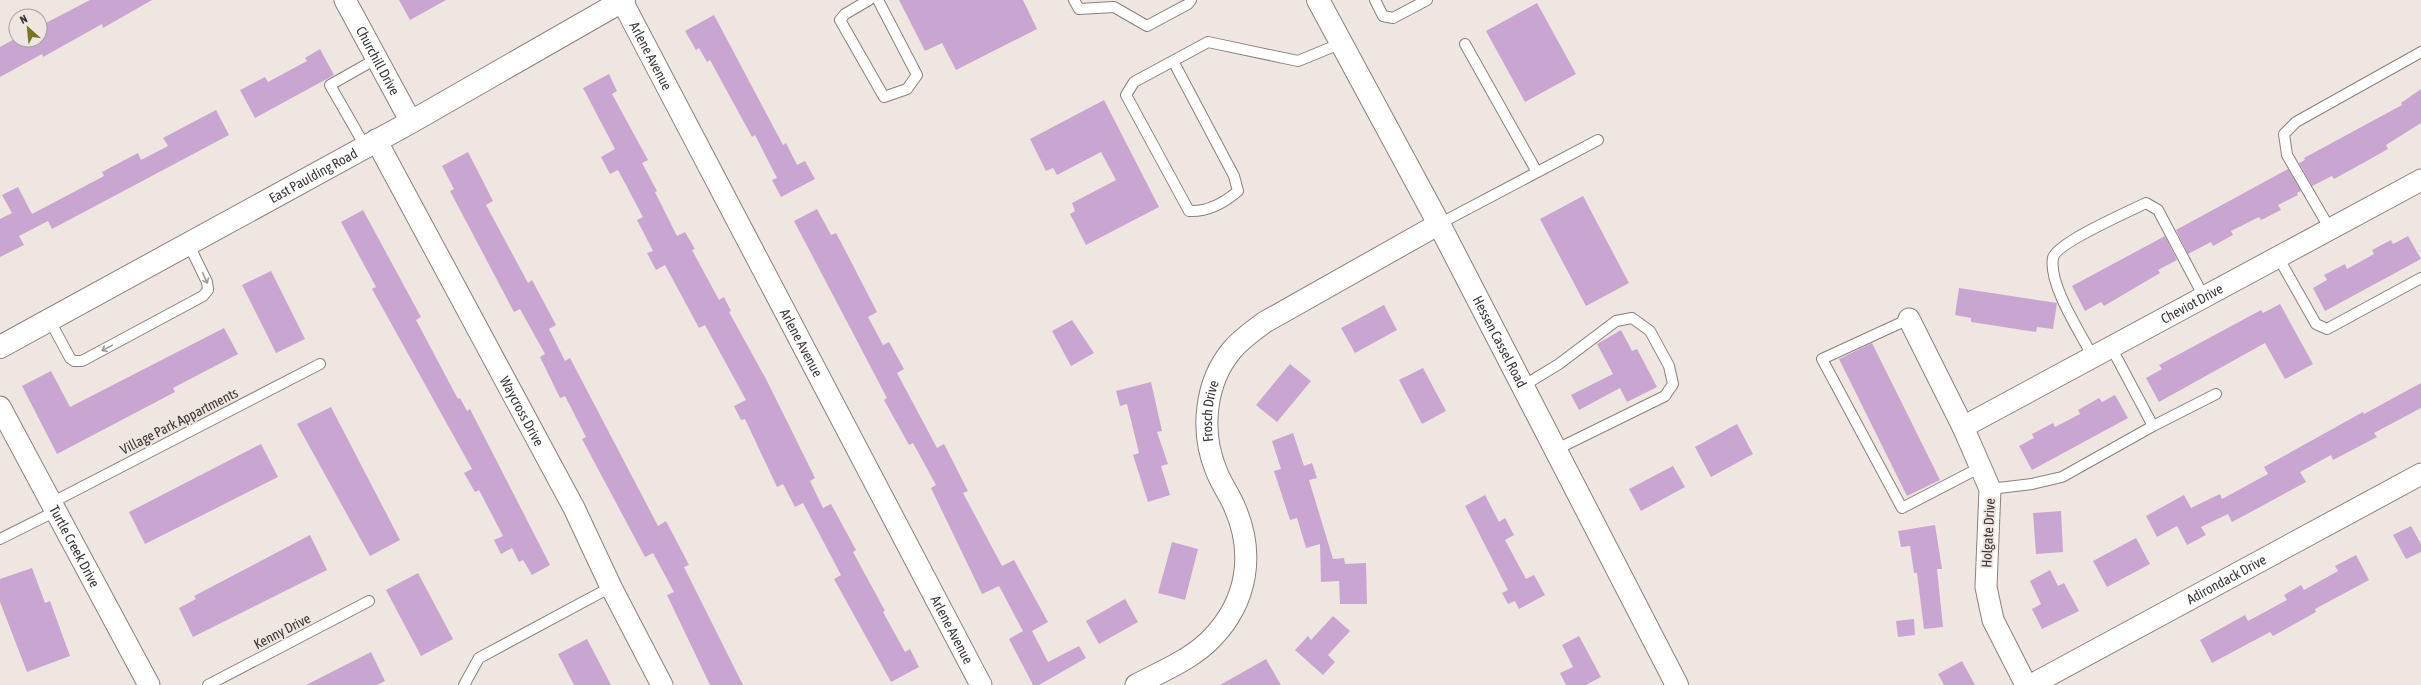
<svg xmlns="http://www.w3.org/2000/svg" width="2421" height="685" viewBox="0 0 2421 685" font-family="'Asap Condensed',sans-serif">
<style>
.building{fill:#c9a5d2}
.lines{fill:none;stroke-linecap:round;stroke-linejoin:round}
.lane-casing{stroke:#8a807c;stroke-width:12}
.street-casing{stroke:#8a807c;stroke-width:23}
.secondary-casing{stroke:#8a807c;stroke-width:24}
.lane{stroke:#fff;stroke-width:10}
.street{stroke:#fff;stroke-width:21}
.secondary{stroke:#fff;stroke-width:22}
.oneway{stroke:#9c9a9a}
.labels{text-anchor:middle;dominant-baseline:central;stroke-width:4;stroke-linejoin:round;paint-order:stroke}
.street-label{font-size:14px;fill:#3a3635;stroke:#f0e6e1}
</style>
<rect width="100%" height="100%" fill="#f0e6e1"/>
<path class="building" d="M 90,0 L 152,0 L 103,28 L 102,24 L 43,57 L 42,54 L 0,77 L 0,47 L 16,38 L 16,40 L 40,40 L 40,26 Z
M 399,0 L 446,0 L 410,20 Z
M 899,0 L 1023,0 L 1037,29 L 956,70 L 942,43 L 925,51 Z
M 1537,3 L 1576,74 L 1525,102 L 1486,31 Z
M 714,15 L 783,145 L 786,143 L 797,165 L 805,161 L 815,179 L 781,197 L 772,180 L 777,178 L 755,135 L 752,137 L 710,60 L 707,62 L 699,48 L 696,50 L 685,31 Z
M 320,49 L 334,75 L 255,118 L 240,90 L 265,77 L 268,82 L 307,61 L 305,58 Z
M 609,74 L 617,91 L 612,94 L 648,160 L 642,163 L 657,191 L 655,192 L 677,236 L 685,232 L 695,249 L 692,250 L 719,300 L 724,297 L 731,311 L 729,312 L 766,379 L 815,478 L 810,481 L 823,508 L 831,504 L 856,550 L 853,552 L 885,611 L 883,612 L 905,652 L 910,649 L 919,667 L 891,682 L 834,579 L 841,575 L 803,503 L 795,507 L 783,484 L 777,487 L 745,419 L 741,420 L 734,406 L 746,400 L 705,325 L 699,328 L 665,265 L 656,270 L 647,253 L 653,251 L 637,220 L 643,217 L 618,170 L 610,174 L 601,157 L 615,149 L 583,88 Z
M 2421,89 L 2421,123 L 2386,145 L 2388,149 L 2365,162 L 2334,179 L 2332,176 L 2312,186 L 2299,163 L 2305,160 L 2304,158 L 2402,105 L 2401,103 Z
M 1104,100 L 1159,207 L 1086,245 L 1070,214 L 1075,211 L 1072,203 L 1116,180 L 1101,152 L 1057,175 L 1053,168 L 1046,171 L 1030,139 Z
M 216,110 L 229,135 L 52,229 L 48,221 L 19,236 L 24,245 L 0,257 L 0,219 L 12,213 L 2,195 L 18,187 L 32,214 L 104,176 L 102,172 L 138,153 L 141,160 L 168,146 L 163,138 Z
M 468,152 L 493,201 L 486,205 L 528,283 L 532,280 L 556,325 L 549,329 L 565,361 L 570,358 L 658,526 L 666,521 L 689,565 L 684,567 L 743,685 L 710,685 L 667,595 L 674,592 L 653,553 L 645,557 L 582,439 L 586,437 L 565,396 L 560,398 L 540,357 L 545,354 L 520,309 L 514,312 L 450,191 L 454,189 L 442,166 Z
M 2288,169 L 2301,191 L 2297,193 L 2298,195 L 2278,205 L 2281,210 L 2261,220 L 2259,217 L 2231,231 L 2233,235 L 2213,246 L 2211,242 L 2188,254 L 2176,230 Z
M 1583,196 L 1629,283 L 1586,306 L 1540,219 Z
M 817,209 L 831,235 L 836,233 L 845,250 L 877,312 L 868,317 L 883,345 L 889,342 L 904,369 L 897,373 L 937,448 L 944,444 L 968,491 L 963,493 L 1002,566 L 1014,560 L 1048,622 L 1032,631 L 1048,662 L 1079,646 L 1086,658 L 1039,685 L 1033,685 L 1009,639 L 1023,631 L 999,586 L 982,594 L 931,488 L 936,485 L 913,443 L 909,445 L 884,400 L 887,398 L 794,221 Z
M 363,210 L 421,317 L 416,320 L 458,399 L 460,398 L 467,411 L 470,409 L 550,565 L 532,575 L 523,560 L 519,562 L 512,548 L 501,554 L 494,540 L 503,536 L 479,490 L 475,492 L 464,473 L 472,469 L 372,289 L 376,287 L 341,222 Z
M 2165,236 L 2177,260 L 2158,270 L 2160,273 L 2104,306 L 2101,302 L 2085,311 L 2072,286 Z
M 2408,236 L 2421,259 L 2325,311 L 2313,288 L 2327,280 L 2324,275 L 2345,264 L 2347,269 L 2374,254 L 2372,250 L 2391,240 L 2393,244 Z
M 271,271 L 305,339 L 276,353 L 242,285 Z
M 1959,288 L 2057,303 L 2053,329 L 2037,327 L 2036,332 L 1971,322 L 1971,318 L 1955,315 Z
M 2280,304 L 2313,364 L 2285,379 L 2265,343 L 2159,402 L 2146,378 L 2162,369 L 2159,365 L 2261,310 L 2263,313 Z
M 1384,305 L 1397,330 L 1355,353 L 1341,328 Z
M 1072,320 L 1094,353 L 1071,366 L 1052,331 Z
M 224,328 L 238,354 L 173,388 L 175,392 L 57,454 L 22,386 L 51,371 L 70,407 Z
M 1621,330 L 1632,351 L 1637,349 L 1657,387 L 1627,402 L 1620,388 L 1579,410 L 1571,395 L 1613,374 L 1597,344 Z
M 1872,343 L 1940,480 L 1907,496 L 1839,359 Z
M 1290,364 L 1311,381 L 1277,422 L 1256,405 Z
M 1423,368 L 1446,411 L 1422,424 L 1399,380 Z
M 1151,382 L 1162,431 L 1157,432 L 1168,464 L 1161,466 L 1170,495 L 1148,502 L 1133,455 L 1139,453 L 1127,404 L 1120,406 L 1116,391 Z
M 2421,383 L 2421,408 L 2374,433 L 2377,437 L 2333,460 L 2331,455 L 2300,472 L 2306,482 L 2260,507 L 2232,522 L 2228,514 L 2201,527 L 2206,535 L 2187,545 L 2177,526 L 2157,537 L 2146,516 L 2184,495 L 2191,508 L 2220,494 L 2222,499 L 2268,474 L 2264,467 L 2363,412 L 2364,414 Z
M 2115,395 L 2128,418 L 2032,470 L 2019,446 L 2034,438 L 2032,434 L 2053,423 L 2055,427 L 2080,414 L 2078,410 L 2099,398 L 2102,402 Z
M 331,407 L 400,540 L 370,556 L 297,424 Z
M 1737,424 L 1753,454 L 1711,477 L 1695,447 Z
M 1293,433 L 1304,466 L 1312,463 L 1317,478 L 1309,480 L 1333,559 L 1344,558 L 1345,564 L 1366,563 L 1367,604 L 1340,604 L 1339,581 L 1321,582 L 1320,544 L 1306,548 L 1297,518 L 1290,520 L 1274,471 L 1281,469 L 1272,441 Z
M 261,444 L 278,477 L 145,544 L 129,512 Z
M 1673,466 L 1685,487 L 1641,511 L 1629,489 Z
M 1485,495 L 1499,522 L 1505,518 L 1514,535 L 1505,540 L 1526,579 L 1534,575 L 1545,595 L 1519,609 L 1515,601 L 1508,604 L 1502,593 L 1508,590 L 1465,506 Z
M 2061,511 L 2063,552 L 2036,554 L 2033,513 Z
M 1935,525 L 1942,569 L 1937,569 L 1943,627 L 1924,629 L 1917,573 L 1914,573 L 1910,546 L 1901,547 L 1898,531 Z
M 2411,526 L 2421,544 L 2421,552 L 2406,559 L 2393,535 Z
M 310,535 L 327,570 L 193,637 L 179,608 L 196,599 L 194,596 Z
M 2136,538 L 2150,564 L 2107,587 L 2093,561 Z
M 1172,542 L 1198,549 L 1185,600 L 1158,593 Z
M 2356,555 L 2369,580 L 2315,609 L 2316,612 L 2273,636 L 2270,632 L 2212,663 L 2200,640 L 2245,615 L 2248,621 L 2287,600 L 2284,595 L 2301,585 L 2304,590 L 2338,571 L 2335,566 Z
M 32,568 L 45,603 L 50,601 L 70,656 L 27,672 L 0,602 L 0,579 Z
M 2050,570 L 2058,586 L 2064,583 L 2079,611 L 2042,629 L 2032,609 L 2041,604 L 2030,581 Z
M 418,573 L 453,639 L 421,656 L 386,590 Z
M 1125,599 L 1138,622 L 1099,644 L 1086,621 Z
M 1333,616 L 1350,631 L 1328,655 L 1335,662 L 1323,675 L 1295,650 L 1308,636 L 1311,640 Z
M 1914,619 L 1915,635 L 1898,637 L 1896,621 Z
M 1579,636 L 1601,677 L 1586,685 L 1566,685 L 1560,673 L 1573,667 L 1562,645 Z
M 587,639 L 611,685 L 574,685 L 558,654 Z
M 371,652 L 385,681 L 377,685 L 306,685 Z
M 1266,659 L 1281,685 L 1220,685 Z
M 1962,661 L 1975,685 L 1944,685 L 1938,674 Z"/>
<g class="lines">
<defs>
<path id="lane" d="M 869,0 L 845,14 L 840,20 L 884,97 L 907,89 L 917,75 L 878,0
M 1074,0 L 1079,9 L 1114,7 L 1147,26 L 1188,4 L 1191,0
M 1375,0 L 1383,16 L 1393,18 L 1427,0
M 1465,44 L 1537,172
M 1173,61 L 1234,176 L 1238,191 C 1224,203 1207,212 1189,211 L 1126,95 L 1134,82 L 1208,42 L 1298,61 L 1342,43
M 365,146 L 330,85 L 376,59
M 1439,224 L 1598,140
M 2330,229 L 2287,155 L 2284,134 L 2296,122 L 2421,52
M 2278,257 L 2316,324 L 2327,329 L 2421,278
M 1909,319 L 1822,359 L 1902,508 L 1981,467
M 50,321 L 70,358 L 74,361 L 82,361 L 203,296 L 208,290 L 207,282 L 188,243
M 2093,357 C 2081,334 2048,284 2053,258 C 2056,243 2130,211 2146,203 L 2158,210 L 2204,297
M 1523,386 L 1559,364 L 1616,321 L 1632,318 L 1650,331 L 1669,366 L 1673,384 L 1665,396 L 1555,450
M 2153,426 L 2216,394
M 1990,489 L 2032,484 L 2062,477 L 2153,426 L 2111,347
M 51,503 L 320,364
M 0,539 L 56,511
M 208,685 L 369,601
M 464,685 L 479,658 L 611,587"/>
<g id="street">
<path id="s1" d="M 345,0 L 411,122"/>
<path id="s2" d="M 622,1 L 981,685"/>
<path id="s3" d="M 376,140 L 574,508 L 611,587 L 662,685"/>
<path d="M 1909,319 L 1963,427 L 1990,489 L 1986,587 L 1993,620 L 2026,685"/>
<path id="s4" d="M 0,407 L 149,685"/>
<path id="s5" d="M 1963,427 L 2421,180"/>
<path id="s6" d="M 1136,685 C 1162,671 1193,659 1213,637 C 1247,601 1255,554 1235,508 C 1230,495 1221,484 1216,470 C 1200,431 1205,382 1232,350 C 1241,339 1253,331 1265,322 L 1439,224"/>
<path id="s7" d="M 2031,685 L 2421,474"/>
</g>
<g id="secondary">
<path id="s8" d="M 1318,0 L 1439,224 L 1677,685"/>
<path id="s9" d="M 0,347 L 411,122 L 624,0"/>
</g>
</defs>
<use href="#lane" class="lane-casing"/>
<use href="#street" class="street-casing"/>
<use href="#secondary" class="secondary-casing"/>
<use href="#lane" class="lane"/>
<use href="#street" class="street"/>
<use href="#secondary" class="secondary"/>
</g>
<defs><path id="oneway-shaft" d="M-6 0H5M1.5-3L5.5 0L1.5 3" fill="none" stroke-width="1.6" stroke-linecap="round" stroke-linejoin="round"/></defs>
<g class="oneway">
<use href="#oneway-shaft" transform="translate(205 278) rotate(66)"/>
<use href="#oneway-shaft" transform="translate(107 348) rotate(152)"/>
</g>
<g class="labels">
<g class="street-label">
<text stroke="none"><textPath href="#s2" startOffset="62">Arlene Avenue</textPath></text>
<text stroke="none"><textPath href="#s1" startOffset="69">Churchill Drive</textPath></text>
<text stroke="none"><textPath href="#s9" startOffset="357">East Paulding Road</textPath></text>
<text stroke="none"><textPath href="#s5" startOffset="260">Cheviot Drive</textPath></text>
<text stroke="none"><textPath href="#s8" startOffset="387">Hessen Cassel Road</textPath></text>
<text stroke="none"><textPath href="#s2" startOffset="386">Arlene Avenue</textPath></text>
<text stroke="none"><textPath href="#s3" startOffset="308">Waycross Drive</textPath></text>
<text stroke="none"><textPath href="#s6" startOffset="333">Frosch Drive</textPath></text>
<text transform="translate(179 421) rotate(-27)">Village Park Appartments</text>
<text transform="translate(1988 533) rotate(-87)">Holgate Drive</text>
<text stroke="none"><textPath href="#s4" startOffset="158">Turtle Creek Drive</textPath></text>
<text stroke="none"><textPath href="#s7" startOffset="222">Adirondack Drive</textPath></text>
<text stroke="none"><textPath href="#s2" startOffset="710">Arlene Avenue</textPath></text>
<text transform="translate(282 631) rotate(-27)">Kenny Drive</text>
</g>
</g>
<g transform="translate(28 28) rotate(333)"><circle r="19" fill="#f0e6e1" stroke="#a7a09c"/>
<path d="M0-3L7 15L0 10L-7 15Z" fill="#77761c"/>
<text y="-6" font-size="11" font-weight="bold" text-anchor="middle" fill="#3a3635">N</text>
</g>
</svg>
